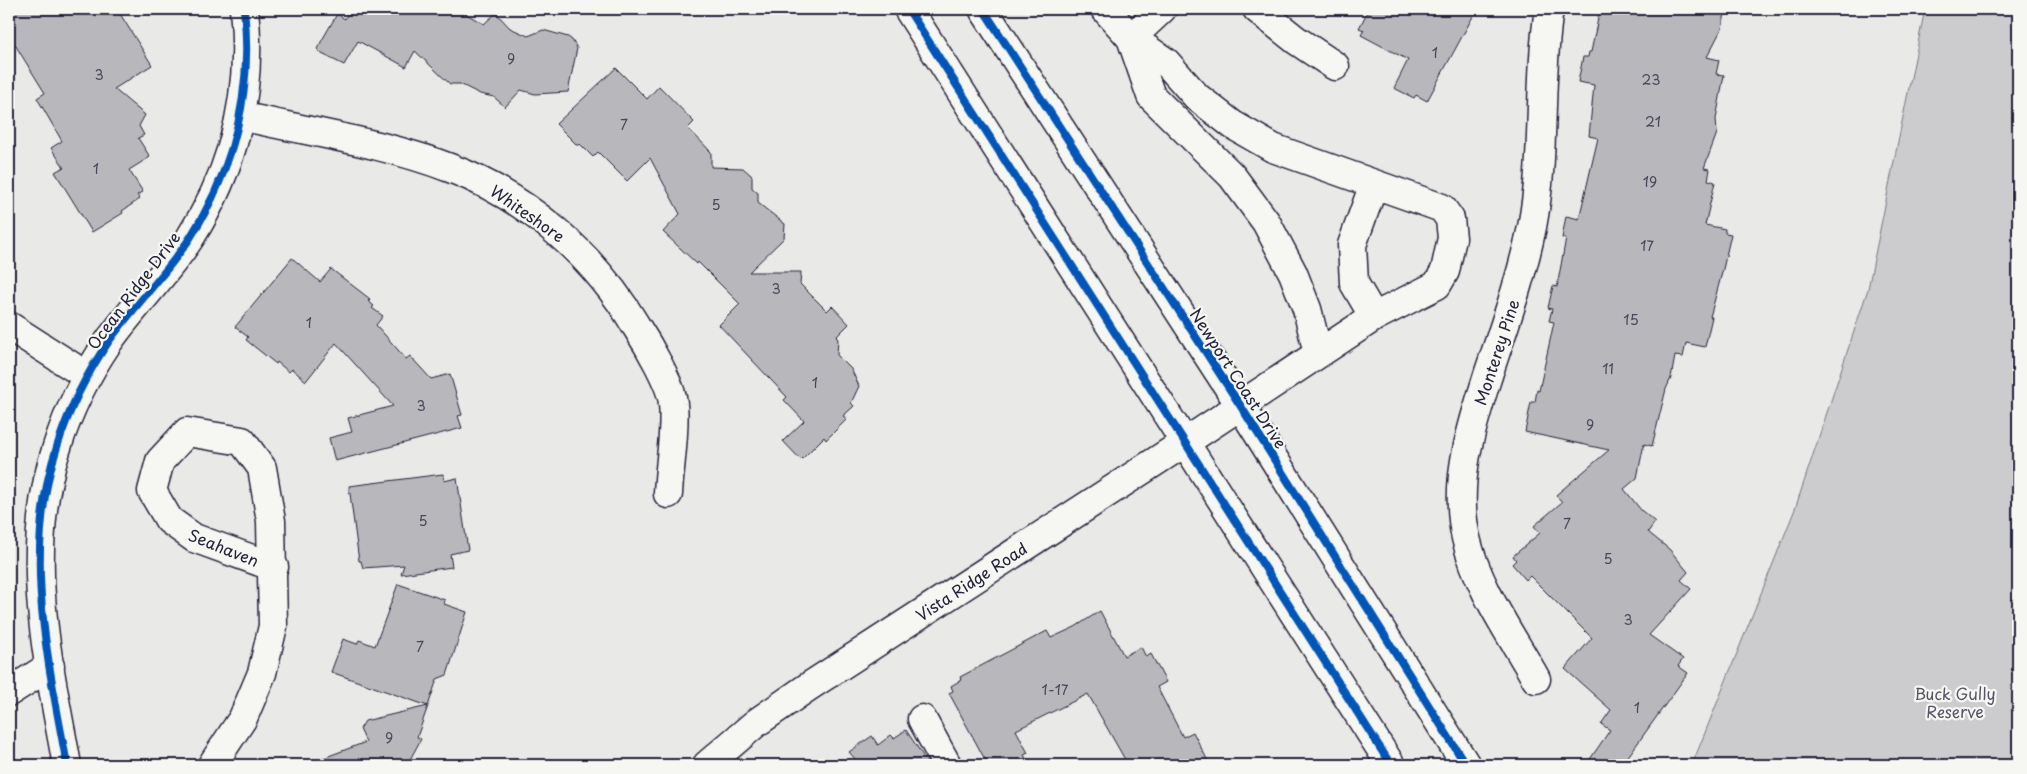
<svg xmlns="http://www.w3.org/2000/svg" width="2027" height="774" viewBox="0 0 2027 774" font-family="'Playpen Sans',sans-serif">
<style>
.green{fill:#ccccce;stroke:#777784}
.building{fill:#b8b8bc;stroke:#22223b}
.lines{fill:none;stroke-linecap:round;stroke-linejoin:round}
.minor-casing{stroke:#22223b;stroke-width:31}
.major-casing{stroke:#22223b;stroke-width:31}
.minor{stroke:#f6f6f2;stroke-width:28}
.major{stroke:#f6f6f2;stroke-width:28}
.cycleway-casing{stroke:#f6f6f2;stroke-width:11}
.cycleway{stroke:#0057b8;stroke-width:8}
.labels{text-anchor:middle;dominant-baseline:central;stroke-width:4.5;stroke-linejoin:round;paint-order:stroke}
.number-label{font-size:14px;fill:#48485b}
.street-label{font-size:16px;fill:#22223b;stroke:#f6f6f2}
.park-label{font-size:16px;fill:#555567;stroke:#f6f6f2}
</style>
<rect width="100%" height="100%" fill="#e9e9e7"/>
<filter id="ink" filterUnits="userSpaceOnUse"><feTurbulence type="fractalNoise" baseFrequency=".02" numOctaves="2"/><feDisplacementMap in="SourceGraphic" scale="10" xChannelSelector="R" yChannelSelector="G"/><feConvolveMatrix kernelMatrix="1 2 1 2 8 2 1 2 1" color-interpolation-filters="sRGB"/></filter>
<g filter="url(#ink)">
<path class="green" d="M 1925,9 L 2018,9 L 2018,765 L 1692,765 L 1795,509 L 1868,289 Z"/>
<path class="building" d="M 9,9 L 117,9 L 152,65 L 114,89 L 145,115 L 139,126 L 144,135 L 138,138 L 150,157 L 129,170 L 143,192 L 137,195 L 140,199 L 122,211 L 123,213 L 92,232 L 55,172 L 64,167 L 51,148 L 62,141 L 37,98 L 45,93 L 9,35 Z
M 350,9 L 457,9 L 484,24 L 496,13 L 510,28 L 528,36 L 543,30 L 568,37 L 572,40 L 577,48 L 568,92 L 535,94 L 521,90 L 505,107 L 494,97 L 480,94 L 460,84 L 450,84 L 415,51 L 406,67 L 358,41 L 344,65 L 322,54 L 317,49 L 337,14 L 345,19 Z
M 1369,9 L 1477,9 L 1427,101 L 1416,95 L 1414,98 L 1394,88 L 1408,60 L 1361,35 L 1364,30 L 1359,28 Z
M 1600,9 L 1726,9 L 1722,28 L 1707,57 L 1719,60 L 1716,74 L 1724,75 L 1716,119 L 1717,133 L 1704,168 L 1710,169 L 1708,180 L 1715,182 L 1705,225 L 1725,229 L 1725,233 L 1731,234 L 1723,269 L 1710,317 L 1712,317 L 1705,347 L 1686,343 L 1683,357 L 1675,356 L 1671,378 L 1666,389 L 1652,446 L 1644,444 L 1637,478 L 1624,489 L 1641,510 L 1655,522 L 1648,532 L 1670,550 L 1688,572 L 1681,580 L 1691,589 L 1649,635 L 1683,659 L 1678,666 L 1688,673 L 1622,765 L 1586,765 L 1610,730 L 1601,724 L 1611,710 L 1565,669 L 1592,638 L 1530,576 L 1526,580 L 1512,564 L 1516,560 L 1513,556 L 1540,533 L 1534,526 L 1562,502 L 1556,495 L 1609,450 L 1525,432 L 1531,402 L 1535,402 L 1537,390 L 1539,391 L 1554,322 L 1549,321 L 1552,309 L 1548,308 L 1553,286 L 1557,287 L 1566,238 L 1562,238 L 1566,216 L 1579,219 L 1598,138 L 1589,136 L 1594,85 L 1578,82 L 1583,57 L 1588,57 L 1589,52 L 1591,52 Z
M 616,68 L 647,99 L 659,86 L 694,122 L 688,128 L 711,152 L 711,167 L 743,168 L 752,176 L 752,188 L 758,193 L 758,203 L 785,224 L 784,238 L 749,272 L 801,272 L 800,284 L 827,311 L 832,306 L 849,324 L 836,337 L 838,339 L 837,355 L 851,369 L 859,386 L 851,403 L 854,406 L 843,416 L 847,419 L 826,440 L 824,437 L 801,460 L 783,441 L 804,421 L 784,400 L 787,397 L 719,325 L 740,304 L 698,262 L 697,264 L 663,232 L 680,214 L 650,158 L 627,181 L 598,152 L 593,157 L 580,144 L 578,146 L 556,124 Z
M 292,258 L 320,282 L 331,269 L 370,299 L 368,301 L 374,306 L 372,308 L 383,316 L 376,325 L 406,359 L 410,356 L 431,379 L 450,374 L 462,415 L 458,416 L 462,428 L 335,461 L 329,438 L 352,432 L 348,418 L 393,406 L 336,343 L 306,381 L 292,369 L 289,372 L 277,362 L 276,364 L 246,340 L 248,337 L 235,327 Z
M 443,474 L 444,481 L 457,478 L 468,550 L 450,554 L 452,567 L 401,574 L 404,565 L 363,568 L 361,561 L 359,561 L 349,486 Z
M 398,584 L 445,600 L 444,604 L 467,612 L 447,675 L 437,679 L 428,706 L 331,672 L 343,639 L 357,644 L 359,640 L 375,646 Z
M 1100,611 L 1124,656 L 1141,647 L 1146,657 L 1151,654 L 1166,682 L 1157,687 L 1183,737 L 1193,732 L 1210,765 L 1128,765 L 1088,694 L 1016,730 L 1028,753 L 1024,755 L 1030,765 L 988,765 L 949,693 L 953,691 L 951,686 L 961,680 L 960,677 L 1047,631 L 1051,638 L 1075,627 Z
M 428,706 L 417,737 L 421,739 L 407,765 L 311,765 L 310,763 L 366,742 L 360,729 L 365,721 Z
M 906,730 L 929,765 L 848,765 L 856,760 L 849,752 L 872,736 L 878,745 L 891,735 L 894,738 Z"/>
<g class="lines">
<defs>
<path id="minor" d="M 1105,9 L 1131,38 L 1166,62 L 1197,97 L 1233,125 L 1273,148 L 1442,208 L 1450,219 L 1452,238 L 1445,271 L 1437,285 L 1374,317 L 1354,283 L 1352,245 L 1374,184
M 1257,9 L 1296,40 L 1335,66
M 1131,38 L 1151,96 L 1232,176 L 1266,222 L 1293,273 L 1307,309 L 1318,353
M 1131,38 L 1162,9
M 241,116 C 309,132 385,143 450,168 C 527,197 594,255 636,326 C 647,343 672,385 673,404 C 676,429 669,468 668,494
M 9,326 L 87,376
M 1536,679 C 1511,634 1478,589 1466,538 C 1453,480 1472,426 1489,372 C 1505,324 1522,276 1532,227 C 1546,155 1538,81 1549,9
M 9,692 L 50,666
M 922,719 L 947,765
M 67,765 C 48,660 22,552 57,447 C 69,409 87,373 109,341 C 134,306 166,274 190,238 C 234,169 253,91 244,9
M 212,765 L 243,718 L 262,673 L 273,626 L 271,521 L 262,468 L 242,441 L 187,432 L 160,461 L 152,491 L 169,520 L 194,538 L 274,567
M 707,765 L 756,723 L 808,687 L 1184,443 L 1374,317"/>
<path id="major" d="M 908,9 L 1391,765
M 983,9 L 1240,405 L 1466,765"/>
</defs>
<use href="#minor" class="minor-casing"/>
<use href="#major" class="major-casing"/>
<use href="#minor" class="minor"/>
<use href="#major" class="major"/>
<defs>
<path id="cycleway" d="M 908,9 L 1391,765
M 983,9 L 1240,405 L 1466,765
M 67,765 C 48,660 22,552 57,447 C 69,409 87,373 109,341 C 134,306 166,274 190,238 C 234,169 253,91 244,9"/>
</defs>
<use href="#cycleway" class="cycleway-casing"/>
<use href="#cycleway" class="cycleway"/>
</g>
</g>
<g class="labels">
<g class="number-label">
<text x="1435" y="52">1</text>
<text x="511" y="58">9</text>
<text x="99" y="74">3</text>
<text x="1651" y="79">23</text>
<text x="1653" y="121">21</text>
<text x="624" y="124">7</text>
<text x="96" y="168">1</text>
<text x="1650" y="181">19</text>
<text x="716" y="204">5</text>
<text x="1647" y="245">17</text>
<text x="776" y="288">3</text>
<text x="1631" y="319">15</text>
<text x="309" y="322">1</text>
<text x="1608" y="368">11</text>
<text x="815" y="382">1</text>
<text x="421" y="405">3</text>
<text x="1590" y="424">9</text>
<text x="423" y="520">5</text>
<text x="1567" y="523">7</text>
<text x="1608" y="558">5</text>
<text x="1628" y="619">3</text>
<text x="420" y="646">7</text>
<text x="1055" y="689">1-17</text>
<text x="1637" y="707">1</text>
<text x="389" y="737">9</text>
</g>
<g class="street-label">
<text transform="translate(528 213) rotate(35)">Whiteshore</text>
<text transform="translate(133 290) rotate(-53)">Ocean Ridge Drive</text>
<text transform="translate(1496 352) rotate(-72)">Monterey Pine</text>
<text transform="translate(1239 378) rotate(57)">Newport Coast Drive</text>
<text transform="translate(224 547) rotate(22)">Seahaven</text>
<text transform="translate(971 581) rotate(-33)">Vista Ridge Road</text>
</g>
<g class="park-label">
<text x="1955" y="693">Buck Gully<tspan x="1955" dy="18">Reserve</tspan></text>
</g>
</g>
<rect width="2027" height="774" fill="none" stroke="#f6f6f2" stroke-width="30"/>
<rect x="15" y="15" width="1997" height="744" fill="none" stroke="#22223b" stroke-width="2" filter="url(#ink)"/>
</svg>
